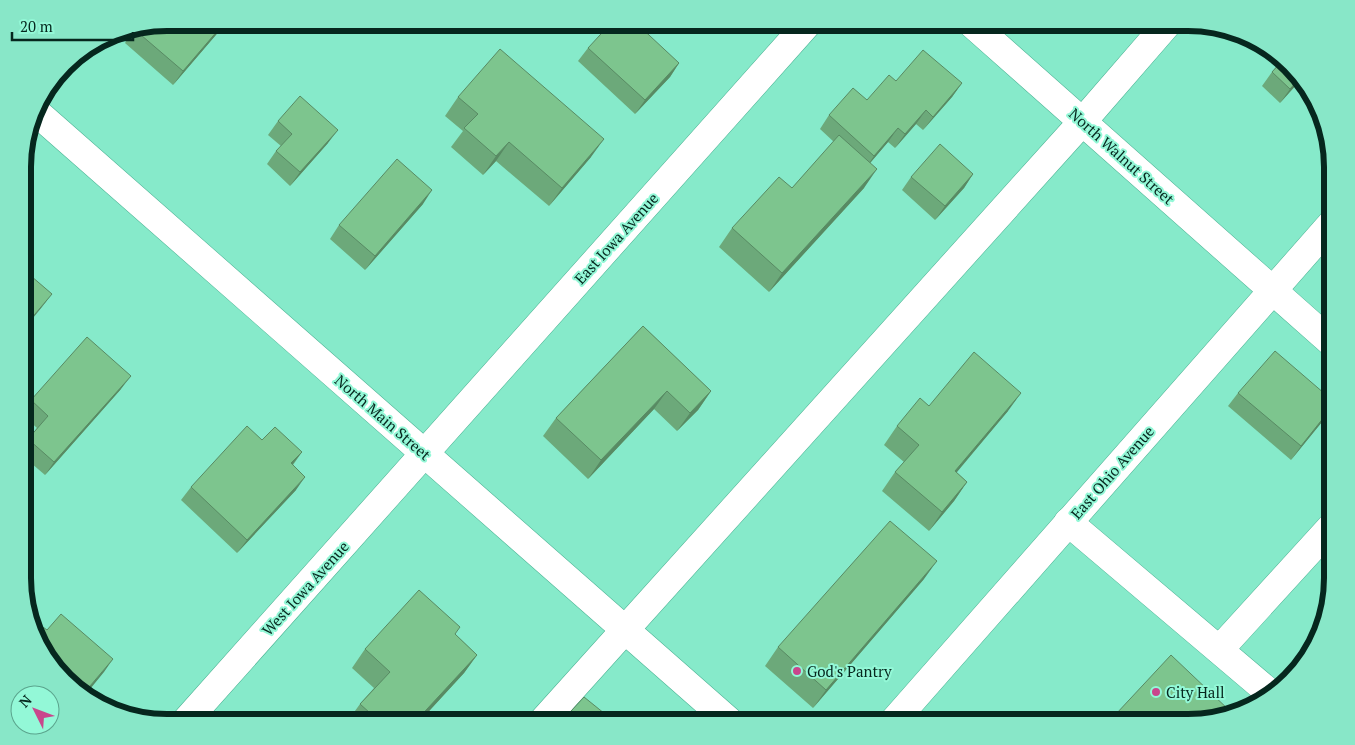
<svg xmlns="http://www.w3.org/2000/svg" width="1355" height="745" viewBox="0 0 1355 745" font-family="'PT Serif',serif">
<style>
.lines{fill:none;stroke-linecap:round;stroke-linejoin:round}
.minor-casing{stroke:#4cb394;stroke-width:29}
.major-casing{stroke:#4cb394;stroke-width:29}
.minor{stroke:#fff;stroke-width:28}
.major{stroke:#fff;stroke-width:28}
.wall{fill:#6ca97a}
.shaded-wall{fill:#588a63}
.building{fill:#7dc58e;stroke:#588a63}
.poi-dot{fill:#c9468c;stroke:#93f8d7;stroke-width:2}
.labels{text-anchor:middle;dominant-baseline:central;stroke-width:4;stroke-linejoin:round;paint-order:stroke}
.street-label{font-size:15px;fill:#06271e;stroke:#93f8d7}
.poi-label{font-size:15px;fill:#06271e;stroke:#93f8d7;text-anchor:start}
.rim{fill:none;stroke:#06271e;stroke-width:6}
</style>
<rect width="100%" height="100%" fill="#86eaca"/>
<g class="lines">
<defs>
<path id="minor" d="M 971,23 L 1332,343
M 1068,522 L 1271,694
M 1219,650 L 1332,526
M 185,722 L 808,23
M 542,722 L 1083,121 L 1168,23"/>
<path id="major" d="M 35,111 L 730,722
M 893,722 L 1332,223"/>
</defs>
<use href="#minor" class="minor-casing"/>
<use href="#major" class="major-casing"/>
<use href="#minor" class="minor"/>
<use href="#major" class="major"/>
</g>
<path class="wall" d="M 227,22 L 173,85 L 125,43 L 134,29 Z
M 1261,43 L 1308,87 L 1311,96 L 1297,84 L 1280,103 L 1262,86 L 1272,72 L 1280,63 L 1260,45 Z
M 588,48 L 679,63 L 670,77 L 635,114 L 578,61 Z
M 962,83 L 952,97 L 923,130 L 916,124 L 895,148 L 888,142 L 870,163 L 864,188 L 769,292 L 719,247 L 732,228 L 792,188 L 834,142 L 820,129 L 829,115 L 867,100 Z
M 458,97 L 591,157 L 549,206 L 496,161 L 483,175 L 451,147 L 463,131 L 445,116 Z
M 278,121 L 328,143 L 290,186 L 267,164 L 276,151 L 281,146 L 268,135 Z
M 973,174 L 964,188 L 935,220 L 902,190 L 911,177 Z
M 423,204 L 365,270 L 330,239 L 339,225 Z
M 643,326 L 711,391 L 698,410 L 677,431 L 654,409 L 588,479 L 543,436 L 556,418 Z
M 121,389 L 45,475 L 24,457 L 24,445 L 37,428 L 24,416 L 24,411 L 31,400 Z
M 1238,393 L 1326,417 L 1291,460 L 1228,406 Z
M 929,406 L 1008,411 L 956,472 L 967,482 L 954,501 L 929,531 L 882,491 L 895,472 L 904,462 L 884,445 L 897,426 Z
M 262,440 L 302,452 L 293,465 L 296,490 L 237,553 L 181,500 L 191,487 Z
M 924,579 L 813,708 L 765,666 L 778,647 Z
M 455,634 L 477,655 L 464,673 L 419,722 L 347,722 L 360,704 L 374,688 L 352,668 L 365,649 Z
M 1116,714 L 1196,722 L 1111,722 Z"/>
<path class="shaded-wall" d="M 225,22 L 227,22 L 173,85 L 183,71 Z
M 679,63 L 670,77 L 635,114 L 645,100 Z
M 1299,79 L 1300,80 L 1297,84 L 1280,103 L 1290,89 Z
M 962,83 L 952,97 L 923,130 L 933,117 Z
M 926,110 L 916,124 L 895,148 L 905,134 Z
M 898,128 L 888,142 L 865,169 L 874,156 Z
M 338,130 L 328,143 L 290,186 L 300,172 Z
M 604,139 L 591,157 L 549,206 L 562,188 Z
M 509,142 L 496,161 L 483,175 L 496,156 Z
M 877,169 L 864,188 L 769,292 L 782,273 Z
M 973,174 L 964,188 L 935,220 L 945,206 Z
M 432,190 L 423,204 L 365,270 L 375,256 Z
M 52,294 L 42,307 L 24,329 L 24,327 Z
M 131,376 L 121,389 L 45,475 L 54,462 Z
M 667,391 L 654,409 L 588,479 L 601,460 Z
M 711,391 L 698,410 L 677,431 L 690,413 Z
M 1021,393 L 1008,411 L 942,490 L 955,471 Z
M 1332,407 L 1326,417 L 1291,460 L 1301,446 Z
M 302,452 L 292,465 L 291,463 Z
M 305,477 L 296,490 L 237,553 L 247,540 Z
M 967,482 L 954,501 L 929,531 L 942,512 Z
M 937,561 L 924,579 L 813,708 L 826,690 Z
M 477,655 L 464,673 L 419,722 L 415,722 Z
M 113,659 L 104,672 L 86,694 L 84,693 Z"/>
<path class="building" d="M 168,22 L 225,22 L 183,71 L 134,29 Z
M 612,22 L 635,22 L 679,63 L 645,100 L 588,48 Z
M 500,49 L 604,139 L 562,188 L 509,142 L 496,156 L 464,128 L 478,114 L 458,97 Z
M 923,50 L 962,83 L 933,117 L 926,110 L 905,134 L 898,128 L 874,156 L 829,115 L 853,88 L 867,100 L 889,75 L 896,81 Z
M 1281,62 L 1299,79 L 1290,89 L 1272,72 Z
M 300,96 L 338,130 L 300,172 L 276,151 L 292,134 L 278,121 Z
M 839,135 L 877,169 L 782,273 L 732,228 L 779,177 L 792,188 Z
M 940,144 L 973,174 L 945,206 L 911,177 Z
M 397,159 L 432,190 L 375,256 L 339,225 Z
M 24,270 L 52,294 L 24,327 Z
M 643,326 L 711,391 L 690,413 L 667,391 L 601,460 L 556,418 Z
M 87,337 L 131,376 L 54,462 L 28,439 L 48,416 L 31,400 Z
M 1275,351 L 1332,400 L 1332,407 L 1301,446 L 1238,393 Z
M 974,352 L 1021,393 L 955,471 L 967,482 L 942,512 L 895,472 L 919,445 L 897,426 L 920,398 L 929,406 Z
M 247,426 L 262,440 L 275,427 L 302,452 L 291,463 L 305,477 L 247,540 L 191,487 Z
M 890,521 L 937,561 L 826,690 L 778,647 Z
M 419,590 L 460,627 L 455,634 L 477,655 L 415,722 L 380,722 L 360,704 L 390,672 L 365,649 Z
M 61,614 L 113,659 L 84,693 L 47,658 L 32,619 L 47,630 Z
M 1171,655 L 1230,711 L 1196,722 L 1126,722 L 1116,714 Z
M 584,697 L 615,722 L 561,722 Z"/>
<g class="poi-dot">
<circle cx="797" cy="671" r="5"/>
<circle cx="1156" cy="692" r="5"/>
</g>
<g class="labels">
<g class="street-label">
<text transform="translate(1122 156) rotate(42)">North Walnut Street</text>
<text transform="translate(616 238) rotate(-48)">East Iowa Avenue</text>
<text transform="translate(383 417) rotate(41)">North Main Street</text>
<text transform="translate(1112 472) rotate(-49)">East Ohio Avenue</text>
<text transform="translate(305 588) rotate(-48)">West Iowa Avenue</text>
</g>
<g class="poi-label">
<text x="807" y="671">God's Pantry</text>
<text x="1166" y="692">City Hall</text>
</g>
</g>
<path d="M0 0H1355V745H0ZM167 31H1188A136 136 0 0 1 1324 167V578A136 136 0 0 1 1188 714H167A136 136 0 0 1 31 578V167A136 136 0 0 1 167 31Z" fill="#88e7c8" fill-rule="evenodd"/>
<path class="rim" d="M167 31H1188A136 136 0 0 1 1324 167V578A136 136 0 0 1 1188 714H167A136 136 0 0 1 31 578V167A136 136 0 0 1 167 31Z"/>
<g transform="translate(35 710) rotate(312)"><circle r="24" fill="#93f8d7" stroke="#5ba48d"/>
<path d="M0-4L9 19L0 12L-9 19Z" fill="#c9468c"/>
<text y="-8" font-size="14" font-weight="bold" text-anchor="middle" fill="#06271e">N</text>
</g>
<path d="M12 32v8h121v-8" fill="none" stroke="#06271e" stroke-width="2.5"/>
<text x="20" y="32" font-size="15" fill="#06271e" stroke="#93f8d7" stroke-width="4" paint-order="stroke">20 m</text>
</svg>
